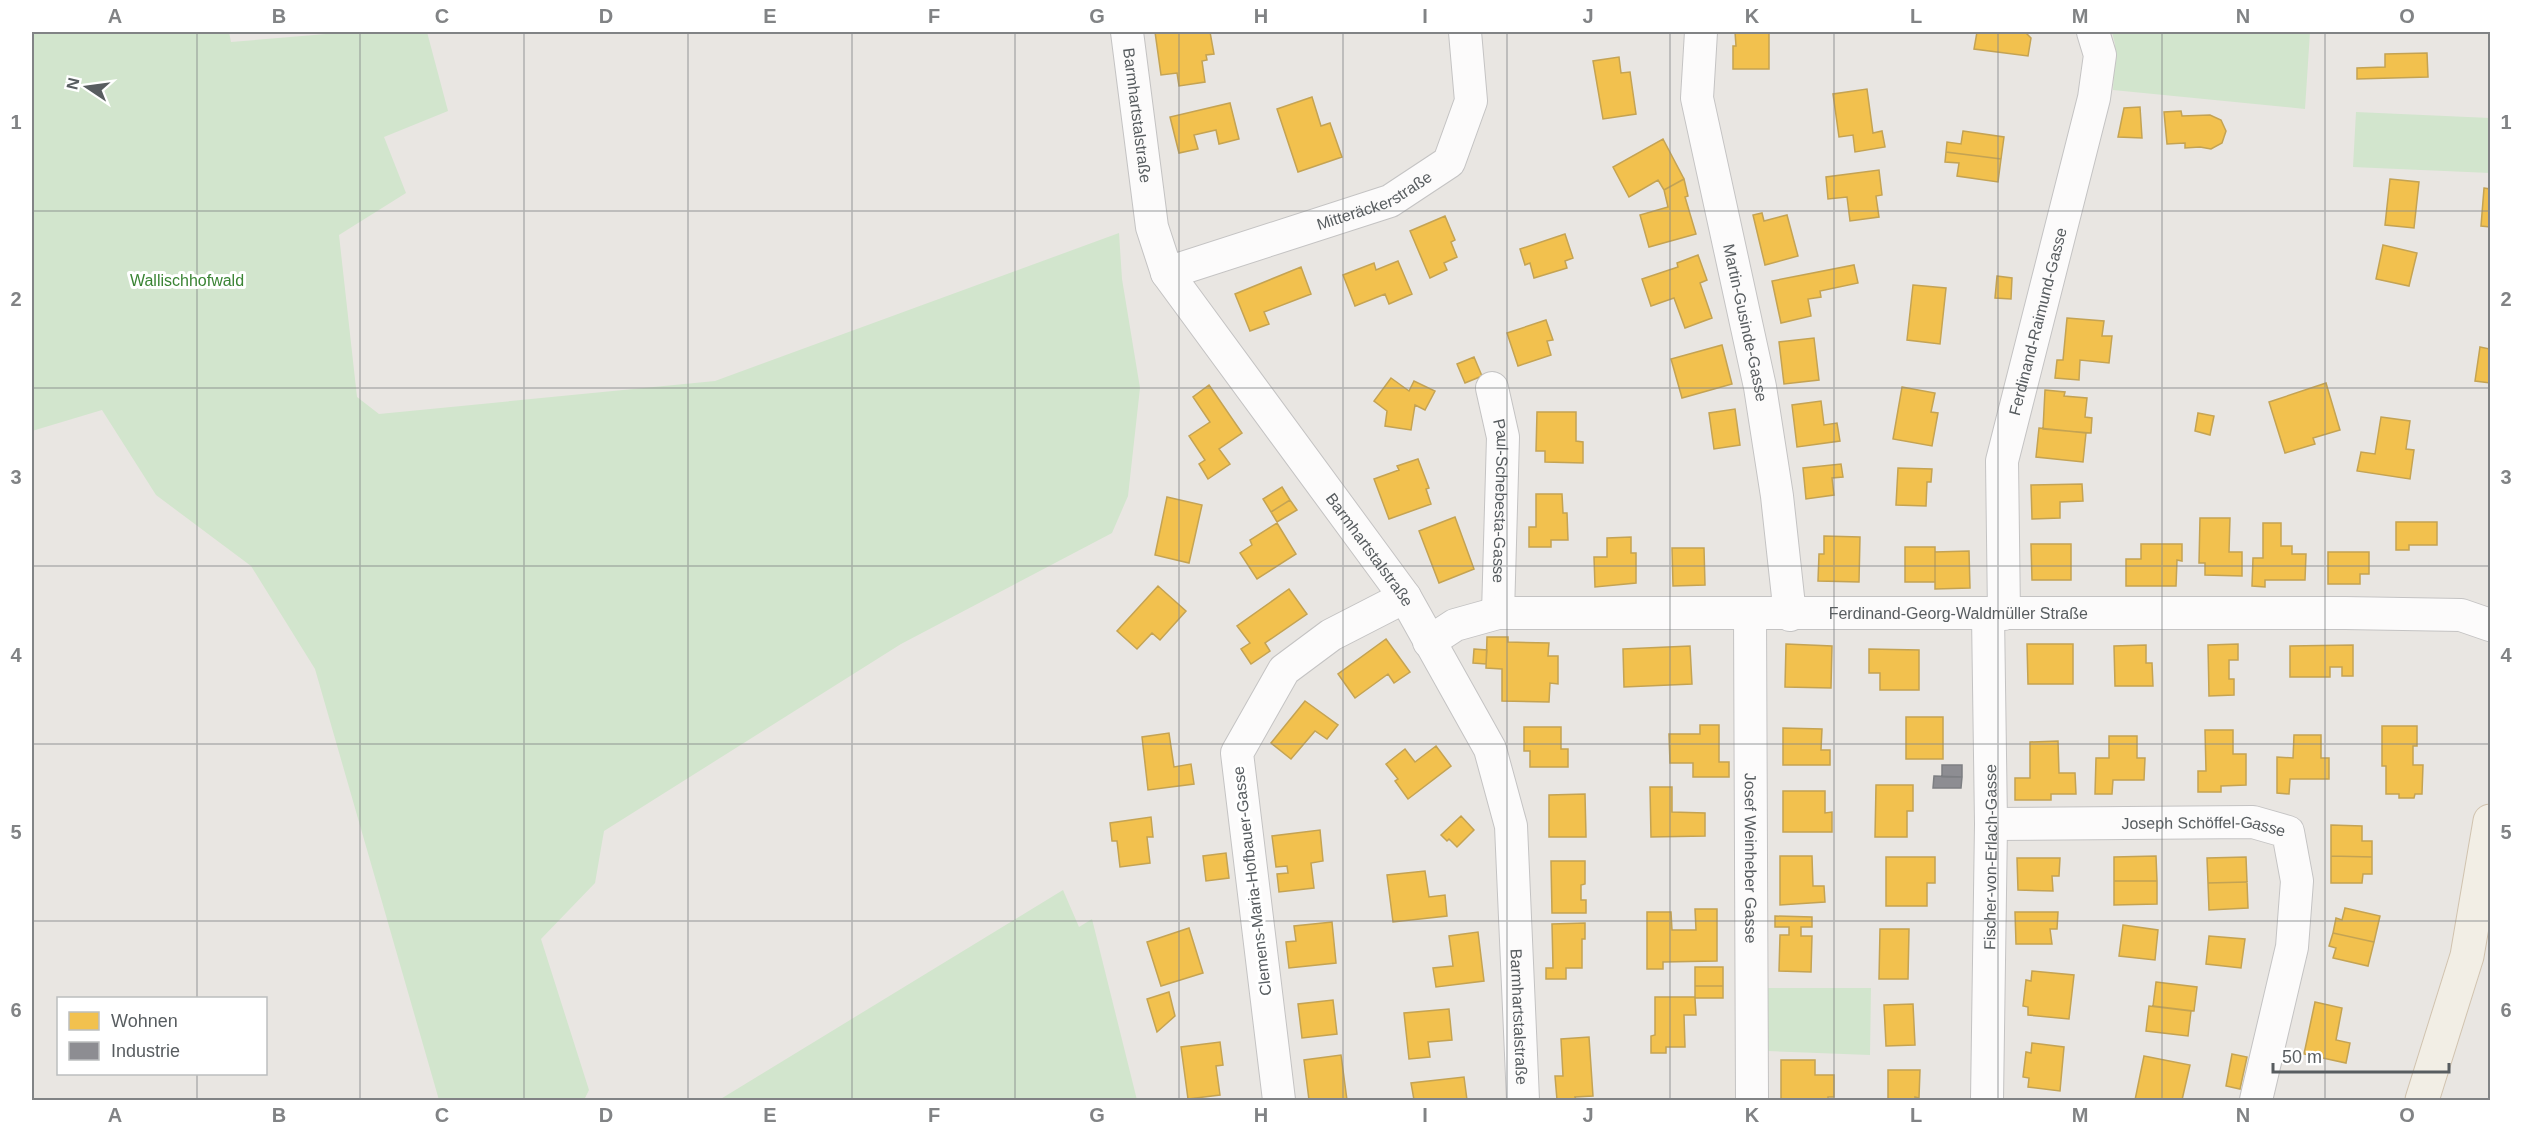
<svg xmlns="http://www.w3.org/2000/svg" width="2522" height="1132" viewBox="0 0 2522 1132" font-family="Helvetica,sans-serif">
<style>
.green{fill:#d2e5cd}
.homes{fill:#f2c14e;stroke:#c4a353;stroke-width:1.5}
.industry{fill:#8d8d92;stroke:#7d7f83;stroke-width:1.5}
.lines{fill:none;stroke-linecap:round;stroke-linejoin:round}
.minor-casing{stroke:#c4c3c3;stroke-width:34}
.major-casing{stroke:#d1c3af;stroke-width:35}
.minor{stroke:#fcfbfb;stroke-width:32}
.major{stroke:#f2eee5;stroke-width:33}
.grid{fill:none;stroke:#818385;stroke-width:1.5;stroke-opacity:0.55}
.labels{text-anchor:middle;dominant-baseline:central;stroke-width:6;stroke-linejoin:round;paint-order:stroke}
.street-label{font-size:16px;fill:#585d60;stroke:#fff}
.park-label{font-size:16px;fill:#3a8434;stroke:#fff}
.neatline{fill:none;stroke:#818385;stroke-width:2}
.grid-label{font-size:20px;text-anchor:middle;font-weight:bold;fill:#818385}
</style>
<rect width="100%" height="100%" fill="#e9e6e2"/>
<path class="green" d="M 32,32 L 229,32 L 231,42 L 350,32 L 427,32 L 448,111 L 384,137 L 406,193 L 339,235 L 357,397 L 379,414 L 715,381 L 1119,233 L 1122,279 L 1140,388 L 1128,496 L 1112,533 L 901,644 L 604,831 L 595,883 L 541,939 L 589,1090 L 584,1100 L 439,1100 L 315,669 L 251,566 L 156,495 L 102,410 L 32,431 Z
M 2112,32 L 2310,32 L 2305,109 L 2113,90 L 2115,44 Z
M 2356,112 L 2490,118 L 2490,173 L 2353,167 Z
M 1063,890 L 1079,927 L 1092,919 L 1137,1100 L 719,1100 Z
M 1768,988 L 1871,988 L 1870,1055 L 1768,1051 Z"/>
<path class="homes" d="M 1155,32 L 1210,32 L 1214,54 L 1206,55 L 1207,60 L 1202,61 L 1205,82 L 1179,86 L 1177,73 L 1161,75 Z
M 1735,32 L 1769,32 L 1769,69 L 1733,69 L 1733,46 L 1736,46 Z
M 1977,32 L 2025,32 L 2031,38 L 2028,56 L 1974,49 Z
M 2427,53 L 2428,77 L 2357,79 L 2357,68 L 2385,67 L 2385,54 Z
M 1619,57 L 1621,73 L 1630,72 L 1636,114 L 1603,119 L 1593,61 Z
M 1867,89 L 1873,133 L 1882,131 L 1885,147 L 1855,152 L 1853,135 L 1839,137 L 1833,94 Z
M 1312,97 L 1321,126 L 1330,123 L 1342,157 L 1298,172 L 1277,109 Z
M 1230,103 L 1239,139 L 1219,144 L 1216,130 L 1194,135 L 1198,149 L 1179,153 L 1170,117 Z
M 2140,107 L 2142,138 L 2118,137 L 2124,108 Z
M 2181,111 L 2182,116 L 2210,115 L 2221,120 L 2226,131 L 2222,143 L 2211,149 L 2200,147 L 2185,148 L 2185,143 L 2167,144 L 2164,112 Z
M 1963,131 L 2004,137 L 2001,159 L 1946,152 L 1947,142 L 1961,144 Z
M 1663,139 L 1684,179 L 1664,190 L 1658,180 L 1629,197 L 1613,167 Z
M 1946,152 L 2001,159 L 1998,182 L 1957,176 L 1959,163 L 1945,162 Z
M 1879,170 L 1882,195 L 1876,196 L 1879,217 L 1850,221 L 1847,197 L 1828,199 L 1826,177 Z
M 1684,179 L 1688,196 L 1685,197 L 1696,234 L 1649,247 L 1640,215 L 1668,207 L 1664,190 Z
M 2390,179 L 2419,182 L 2414,228 L 2385,225 Z
M 2484,188 L 2490,189 L 2490,227 L 2481,226 Z
M 1762,213 L 1764,221 L 1787,215 L 1798,256 L 1765,265 L 1753,215 Z
M 1445,216 L 1455,240 L 1451,242 L 1457,257 L 1444,263 L 1447,270 L 1430,278 L 1410,231 Z
M 1565,234 L 1573,258 L 1565,261 L 1567,268 L 1534,278 L 1530,263 L 1525,265 L 1520,249 Z
M 2383,245 L 2417,253 L 2409,286 L 2376,279 Z
M 1698,255 L 1707,280 L 1700,283 L 1712,318 L 1685,328 L 1674,298 L 1651,306 L 1642,279 L 1678,267 L 1677,263 Z
M 1398,261 L 1412,294 L 1389,304 L 1385,294 L 1355,306 L 1343,275 L 1374,263 L 1376,270 Z
M 1854,265 L 1858,283 L 1820,291 L 1821,297 L 1808,299 L 1811,316 L 1781,323 L 1772,281 Z
M 1301,267 L 1311,294 L 1264,312 L 1269,324 L 1250,331 L 1235,294 Z
M 1997,276 L 2012,278 L 2011,299 L 1995,298 Z
M 1913,285 L 1946,288 L 1940,344 L 1907,340 Z
M 2067,318 L 2104,321 L 2102,336 L 2112,336 L 2109,363 L 2080,360 L 2079,380 L 2055,378 L 2057,360 L 2063,360 Z
M 1546,320 L 1553,340 L 1547,341 L 1551,355 L 1518,366 L 1507,333 Z
M 1814,338 L 1819,380 L 1784,384 L 1779,342 Z
M 1722,345 L 1732,384 L 1682,398 L 1671,359 Z
M 2480,347 L 2490,349 L 2490,383 L 2475,381 Z
M 1474,357 L 1482,376 L 1465,383 L 1457,364 Z
M 1391,378 L 1409,391 L 1414,381 L 1435,391 L 1425,410 L 1415,405 L 1411,430 L 1385,426 L 1387,411 L 1374,401 Z
M 2326,383 L 2340,430 L 2313,438 L 2315,444 L 2285,453 L 2269,402 Z
M 1209,385 L 1242,433 L 1219,449 L 1230,464 L 1208,479 L 1199,464 L 1205,460 L 1189,436 L 1210,422 L 1193,397 Z
M 1902,387 L 1935,393 L 1931,412 L 1938,413 L 1932,446 L 1893,439 Z
M 2045,390 L 2065,392 L 2064,396 L 2087,398 L 2085,417 L 2092,418 L 2091,433 L 2043,429 Z
M 1821,401 L 1824,425 L 1837,423 L 1840,441 L 1797,447 L 1792,405 Z
M 1735,409 L 1740,445 L 1714,449 L 1709,413 Z
M 1537,412 L 1576,412 L 1576,441 L 1583,442 L 1583,463 L 1545,462 L 1545,451 L 1536,451 Z
M 2198,413 L 2214,416 L 2210,435 L 2195,431 Z
M 2381,417 L 2410,421 L 2406,449 L 2414,450 L 2410,479 L 2357,471 L 2361,452 L 2375,454 Z
M 2039,428 L 2086,433 L 2083,462 L 2036,457 Z
M 1418,459 L 1429,488 L 1426,489 L 1431,504 L 1389,519 L 1374,479 L 1399,470 L 1397,466 Z
M 1841,464 L 1843,477 L 1832,478 L 1834,495 L 1806,499 L 1803,468 Z
M 1898,468 L 1932,469 L 1931,482 L 1927,482 L 1926,506 L 1896,505 Z
M 2082,484 L 2083,501 L 2060,502 L 2060,518 L 2032,519 L 2031,485 Z
M 1282,487 L 1290,500 L 1271,512 L 1263,499 Z
M 1536,494 L 1562,494 L 1563,513 L 1567,513 L 1568,540 L 1551,540 L 1551,547 L 1529,547 L 1529,527 L 1536,527 Z
M 1167,497 L 1202,505 L 1189,563 L 1155,555 Z
M 1290,500 L 1297,510 L 1277,522 L 1271,512 Z
M 1455,517 L 1474,569 L 1439,583 L 1419,531 Z
M 2200,518 L 2230,518 L 2229,552 L 2242,552 L 2242,576 L 2205,575 L 2205,563 L 2199,563 Z
M 2396,522 L 2437,522 L 2437,545 L 2409,545 L 2409,550 L 2396,550 Z
M 1277,523 L 1296,554 L 1257,579 L 1240,553 L 1252,545 L 1250,540 Z
M 2263,523 L 2281,523 L 2281,546 L 2292,546 L 2292,554 L 2306,554 L 2305,580 L 2265,580 L 2265,587 L 2252,586 L 2253,558 L 2263,558 Z
M 1824,536 L 1860,537 L 1859,582 L 1818,581 L 1819,554 L 1824,554 Z
M 1631,537 L 1631,553 L 1636,553 L 1636,583 L 1595,587 L 1594,557 L 1607,557 L 1607,538 Z
M 2031,544 L 2071,544 L 2071,580 L 2032,580 Z
M 2141,544 L 2182,544 L 2182,561 L 2177,560 L 2176,586 L 2126,586 L 2126,559 L 2141,559 Z
M 1905,547 L 1935,547 L 1935,582 L 1905,582 Z
M 1672,548 L 1704,548 L 1705,585 L 1673,586 Z
M 1969,551 L 1970,588 L 1935,589 L 1935,552 Z
M 2328,552 L 2369,552 L 2369,574 L 2360,574 L 2360,584 L 2328,584 Z
M 1158,586 L 1186,611 L 1160,640 L 1152,633 L 1137,649 L 1117,631 Z
M 1289,589 L 1307,614 L 1265,643 L 1270,651 L 1251,664 L 1241,649 L 1250,643 L 1237,626 Z
M 1487,637 L 1508,637 L 1508,642 L 1549,643 L 1548,656 L 1558,656 L 1558,684 L 1550,683 L 1549,702 L 1502,701 L 1502,669 L 1486,668 Z
M 1386,639 L 1410,672 L 1394,683 L 1388,674 L 1355,698 L 1338,674 Z
M 1786,644 L 1832,646 L 1831,688 L 1785,687 Z
M 2027,644 L 2073,644 L 2073,684 L 2028,684 Z
M 2238,644 L 2238,660 L 2229,660 L 2229,679 L 2234,679 L 2234,695 L 2209,696 L 2208,645 Z
M 2146,645 L 2146,663 L 2152,663 L 2153,686 L 2115,686 L 2114,646 Z
M 2353,645 L 2353,676 L 2342,676 L 2342,667 L 2330,667 L 2330,677 L 2290,677 L 2290,646 Z
M 1690,646 L 1692,684 L 1624,687 L 1623,649 Z
M 1474,649 L 1487,650 L 1486,664 L 1473,663 Z
M 1869,649 L 1919,650 L 1919,690 L 1880,690 L 1880,673 L 1869,673 Z
M 1305,701 L 1338,725 L 1327,739 L 1315,731 L 1291,759 L 1271,743 Z
M 1906,717 L 1943,717 L 1943,759 L 1906,759 Z
M 1700,725 L 1719,725 L 1719,762 L 1729,762 L 1729,777 L 1693,777 L 1693,763 L 1670,763 L 1669,734 L 1700,734 Z
M 2382,726 L 2417,726 L 2417,746 L 2413,746 L 2413,765 L 2423,765 L 2422,794 L 2415,794 L 2414,798 L 2399,798 L 2399,794 L 2386,794 L 2386,766 L 2382,766 Z
M 1524,727 L 1561,727 L 1561,749 L 1568,749 L 1568,767 L 1530,767 L 1530,751 L 1524,751 Z
M 1783,728 L 1822,729 L 1821,750 L 1830,750 L 1830,765 L 1783,765 Z
M 2205,730 L 2233,730 L 2233,754 L 2246,754 L 2246,785 L 2221,786 L 2221,792 L 2198,792 L 2198,771 L 2206,771 Z
M 1169,733 L 1174,767 L 1191,764 L 1194,784 L 1148,790 L 1142,737 Z
M 2294,735 L 2321,735 L 2321,758 L 2329,758 L 2329,779 L 2290,779 L 2289,794 L 2277,793 L 2277,757 L 2293,758 Z
M 2109,736 L 2137,736 L 2137,758 L 2145,758 L 2144,780 L 2113,780 L 2112,794 L 2095,794 L 2096,758 L 2109,758 Z
M 2058,741 L 2059,773 L 2075,773 L 2076,794 L 2051,794 L 2051,800 L 2015,800 L 2015,778 L 2030,778 L 2030,742 Z
M 1436,746 L 1451,766 L 1408,799 L 1395,781 L 1398,779 L 1386,764 L 1405,749 L 1415,762 Z
M 1876,785 L 1913,785 L 1913,811 L 1907,811 L 1907,837 L 1875,837 Z
M 1650,787 L 1672,787 L 1672,812 L 1705,813 L 1705,836 L 1651,837 Z
M 1783,791 L 1825,791 L 1825,813 L 1832,812 L 1832,832 L 1783,832 Z
M 1585,794 L 1586,837 L 1549,837 L 1549,795 Z
M 1461,816 L 1474,830 L 1457,847 L 1449,839 L 1447,841 L 1441,835 Z
M 1151,817 L 1153,837 L 1147,837 L 1150,863 L 1120,867 L 1117,841 L 1112,841 L 1110,823 Z
M 2331,825 L 2362,826 L 2362,841 L 2372,841 L 2372,857 L 2331,856 Z
M 1320,830 L 1323,861 L 1311,863 L 1314,888 L 1279,892 L 1277,874 L 1288,873 L 1287,866 L 1276,867 L 1272,836 Z
M 1226,853 L 1229,878 L 1206,881 L 1203,856 Z
M 1780,856 L 1812,856 L 1813,886 L 1824,886 L 1825,902 L 1780,905 Z
M 2156,856 L 2157,881 L 2114,881 L 2114,857 Z
M 2331,856 L 2372,857 L 2372,874 L 2363,874 L 2362,883 L 2331,883 Z
M 1886,857 L 1935,857 L 1935,883 L 1927,883 L 1927,906 L 1886,906 Z
M 2246,857 L 2247,882 L 2208,883 L 2207,858 Z
M 2017,858 L 2060,858 L 2059,876 L 2052,876 L 2053,891 L 2018,890 Z
M 1551,861 L 1585,861 L 1585,884 L 1581,885 L 1581,900 L 1586,900 L 1586,913 L 1552,913 Z
M 1425,871 L 1429,897 L 1445,895 L 1447,916 L 1393,922 L 1387,875 Z
M 2114,881 L 2157,881 L 2157,904 L 2114,905 Z
M 2247,882 L 2248,908 L 2209,910 L 2208,883 Z
M 2345,908 L 2380,916 L 2374,942 L 2333,933 L 2336,918 L 2342,920 Z
M 1695,909 L 1717,909 L 1717,961 L 1663,962 L 1663,969 L 1647,969 L 1647,912 L 1671,912 L 1672,930 L 1696,930 Z
M 2015,912 L 2058,912 L 2057,929 L 2050,929 L 2052,944 L 2016,944 Z
M 1775,916 L 1812,917 L 1812,927 L 1801,927 L 1801,936 L 1812,936 L 1811,972 L 1779,971 L 1780,935 L 1789,935 L 1789,927 L 1775,927 Z
M 1332,922 L 1336,963 L 1289,968 L 1286,942 L 1296,941 L 1294,926 Z
M 1585,923 L 1585,939 L 1582,939 L 1582,968 L 1566,968 L 1566,979 L 1546,979 L 1546,968 L 1553,968 L 1552,924 Z
M 2123,925 L 2158,930 L 2155,960 L 2119,956 Z
M 1189,928 L 1203,973 L 1161,986 L 1147,942 Z
M 1880,929 L 1909,929 L 1908,979 L 1879,979 Z
M 1478,932 L 1484,981 L 1436,987 L 1433,968 L 1453,966 L 1449,936 Z
M 2333,933 L 2374,942 L 2368,966 L 2333,958 L 2336,948 L 2329,946 Z
M 2209,936 L 2245,939 L 2241,968 L 2206,964 Z
M 1695,967 L 1723,967 L 1723,986 L 1695,986 Z
M 2032,971 L 2074,975 L 2069,1019 L 2028,1015 L 2028,1007 L 2023,1006 L 2026,980 L 2031,981 Z
M 2156,982 L 2197,987 L 2194,1011 L 2153,1006 Z
M 1695,986 L 1723,986 L 1723,998 L 1695,998 L 1696,1015 L 1684,1015 L 1685,1047 L 1666,1047 L 1666,1053 L 1651,1053 L 1651,1036 L 1655,1035 L 1655,997 L 1695,997 Z
M 1169,992 L 1175,1016 L 1157,1032 L 1147,999 Z
M 1333,1000 L 1337,1034 L 1302,1038 L 1298,1004 Z
M 2315,1002 L 2342,1008 L 2336,1040 L 2350,1043 L 2346,1063 L 2304,1054 Z
M 1913,1004 L 1915,1045 L 1886,1046 L 1884,1005 Z
M 2149,1006 L 2191,1011 L 2188,1036 L 2146,1031 Z
M 1449,1009 L 1452,1040 L 1428,1042 L 1430,1057 L 1409,1059 L 1404,1013 Z
M 1589,1037 L 1593,1096 L 1575,1097 L 1576,1100 L 1557,1100 L 1555,1076 L 1563,1076 L 1561,1039 Z
M 1220,1042 L 1223,1065 L 1216,1066 L 1220,1095 L 1188,1099 L 1181,1047 Z
M 2032,1043 L 2064,1047 L 2060,1091 L 2028,1087 L 2029,1078 L 2023,1077 L 2026,1052 L 2031,1053 Z
M 2232,1054 L 2247,1057 L 2240,1089 L 2226,1086 Z
M 1341,1055 L 1347,1100 L 1309,1100 L 1304,1060 Z
M 2144,1056 L 2190,1065 L 2182,1100 L 2135,1100 Z
M 1781,1060 L 1815,1060 L 1815,1075 L 1834,1075 L 1834,1097 L 1828,1097 L 1828,1100 L 1781,1100 Z
M 1888,1070 L 1920,1070 L 1919,1098 L 1915,1097 L 1915,1100 L 1888,1100 Z
M 1464,1077 L 1467,1100 L 1414,1100 L 1411,1083 Z"/>
<path class="industry" d="M 1942,765 L 1962,765 L 1962,777 L 1942,777 Z
M 1934,776 L 1962,777 L 1961,788 L 1933,788 Z"/>
<g class="lines">
<defs>
<g id="minor">
<path id="s1" d="M 1127,32 L 1152,227 L 1167,273 L 1405,597 L 1490,749 L 1511,826 L 1523,1100"/>
<path id="s2" d="M 1701,32 L 1697,98 L 1760,387 L 1777,496 L 1790,615"/>
<path id="s3" d="M 1167,273 L 1390,201 L 1449,162 L 1471,101 L 1465,32"/>
<path id="s4" d="M 1492,388 L 1503,437 L 1498,613"/>
<path id="s5" d="M 2004,614 L 2002,461 L 2094,98 L 2100,55 L 2093,32"/>
<path id="s6" d="M 1750,615 L 1752,1100"/>
<path id="s7" d="M 1429,642 L 1455,625 L 1498,613 L 2345,613 L 2461,615 L 2490,625"/>
<path id="s8" d="M 1991,824 L 2253,822 L 2288,832 L 2297,881 L 2292,947 L 2256,1100"/>
<path d="M 1279,1100 L 1237,753 L 1284,670 L 1331,635 L 1405,597"/>
<path id="s9" d="M 1987,1100 L 1991,824 L 1988,615"/>
</g>
<path id="major" d="M 2422,1100 L 2467,956 L 2490,821"/>
</defs>
<use href="#minor" class="minor-casing"/>
<use href="#major" class="major-casing"/>
<use href="#minor" class="minor"/>
<use href="#major" class="major"/>
</g>
<path class="grid" d="M 197,32 L 197,998M 360,32 L 360,1100M 524,32 L 524,1100M 688,32 L 688,1100M 852,32 L 852,1100M 1015,32 L 1015,1100M 1179,32 L 1179,1100M 1343,32 L 1343,1100M 1507,32 L 1507,1100M 1670,32 L 1670,1100M 1834,32 L 1834,1100M 1998,32 L 1998,1100M 2162,32 L 2162,1100M 2325,32 L 2325,1100M 32,211 L 2490,211M 32,388 L 2490,388M 32,566 L 2490,566M 32,744 L 2490,744M 32,921 L 2490,921M 197,1074 L 197,1100"/>
<g class="labels">
<g class="street-label">
<text stroke="none"><textPath href="#s1" startOffset="84">Barmhartstalstraße</textPath></text>
<text stroke="none"><textPath href="#s3" startOffset="220">Mitteräckerstraße</textPath></text>
<text stroke="none"><textPath href="#s5" startOffset="297">Ferdinand-Raimund-Gasse</textPath></text>
<text stroke="none"><textPath href="#s2" startOffset="296">Martin-Gusinde-Gasse</textPath></text>
<text stroke="none"><textPath href="#s4" startOffset="114">Paul-Schebesta-Gasse</textPath></text>
<text stroke="none"><textPath href="#s1" startOffset="588">Barmhartstalstraße</textPath></text>
<text stroke="none"><textPath href="#s7" startOffset="536">Ferdinand-Georg-Waldmüller Straße</textPath></text>
<text stroke="none"><textPath href="#s8" startOffset="213">Joseph Schöffel-Gasse</textPath></text>
<text stroke="none"><textPath href="#s6" startOffset="243">Josef Weinheber Gasse</textPath></text>
<text stroke="none"><textPath href="#s9" startOffset="243">Fischer-von-Erlach-Gasse</textPath></text>
<text transform="translate(1252 881) rotate(-97)">Clemens-Maria-Hofbauer-Gasse</text>
<text stroke="none"><textPath href="#s1" startOffset="1092">Barmhartstalstraße</textPath></text>
</g>
<g class="park-label">
<text x="187" y="280">Wallischhofwald</text>
</g>
</g>
<rect width="2522" height="1132" fill="none" stroke="#ffffff" stroke-width="66"/>
<rect x="57" y="997" width="210" height="78" fill="#ffffff" stroke="#bcbebf" stroke-width="1.5"/>
<rect x="69" y="1012" width="30" height="18" fill="#f2c14e" stroke="#bcbebf" stroke-width="1.5"/>
<text x="111" y="1027" font-size="18" fill="#585d60">Wohnen</text>
<rect x="69" y="1042" width="30" height="18" fill="#8d8d92" stroke="#bcbebf" stroke-width="1.5"/>
<text x="111" y="1057" font-size="18" fill="#585d60">Industrie</text>
<g transform="translate(87 87) rotate(283)" stroke="#ffffff" stroke-width="4.5" paint-order="stroke">
<path d="M0-4.5L10 22L0 15L-10 22Z" fill="#585d60"/>
<text y="-9" font-size="16" font-weight="bold" text-anchor="middle" fill="#585d60">N</text>
</g>
<path d="M2273 1063v9h176v-9" fill="none" stroke="#585d60" stroke-width="3"/>
<text x="2282" y="1063" font-size="18" fill="#585d60" stroke="#ffffff" stroke-width="4.5" paint-order="stroke">50 m</text>
<rect x="33" y="33" width="2456" height="1066" class="neatline"/>
<g class="grid-label">
<text x="115" y="23">A</text>
<text x="279" y="23">B</text>
<text x="442" y="23">C</text>
<text x="606" y="23">D</text>
<text x="770" y="23">E</text>
<text x="934" y="23">F</text>
<text x="1097" y="23">G</text>
<text x="1261" y="23">H</text>
<text x="1425" y="23">I</text>
<text x="1588" y="23">J</text>
<text x="1752" y="23">K</text>
<text x="1916" y="23">L</text>
<text x="2080" y="23">M</text>
<text x="2243" y="23">N</text>
<text x="2407" y="23">O</text>
<text x="16" y="129">1</text>
<text x="2506" y="129">1</text>
<text x="16" y="306">2</text>
<text x="2506" y="306">2</text>
<text x="16" y="484">3</text>
<text x="2506" y="484">3</text>
<text x="16" y="662">4</text>
<text x="2506" y="662">4</text>
<text x="16" y="839">5</text>
<text x="2506" y="839">5</text>
<text x="16" y="1017">6</text>
<text x="2506" y="1017">6</text>
<text x="115" y="1122">A</text>
<text x="279" y="1122">B</text>
<text x="442" y="1122">C</text>
<text x="606" y="1122">D</text>
<text x="770" y="1122">E</text>
<text x="934" y="1122">F</text>
<text x="1097" y="1122">G</text>
<text x="1261" y="1122">H</text>
<text x="1425" y="1122">I</text>
<text x="1588" y="1122">J</text>
<text x="1752" y="1122">K</text>
<text x="1916" y="1122">L</text>
<text x="2080" y="1122">M</text>
<text x="2243" y="1122">N</text>
<text x="2407" y="1122">O</text>
</g>
</svg>
